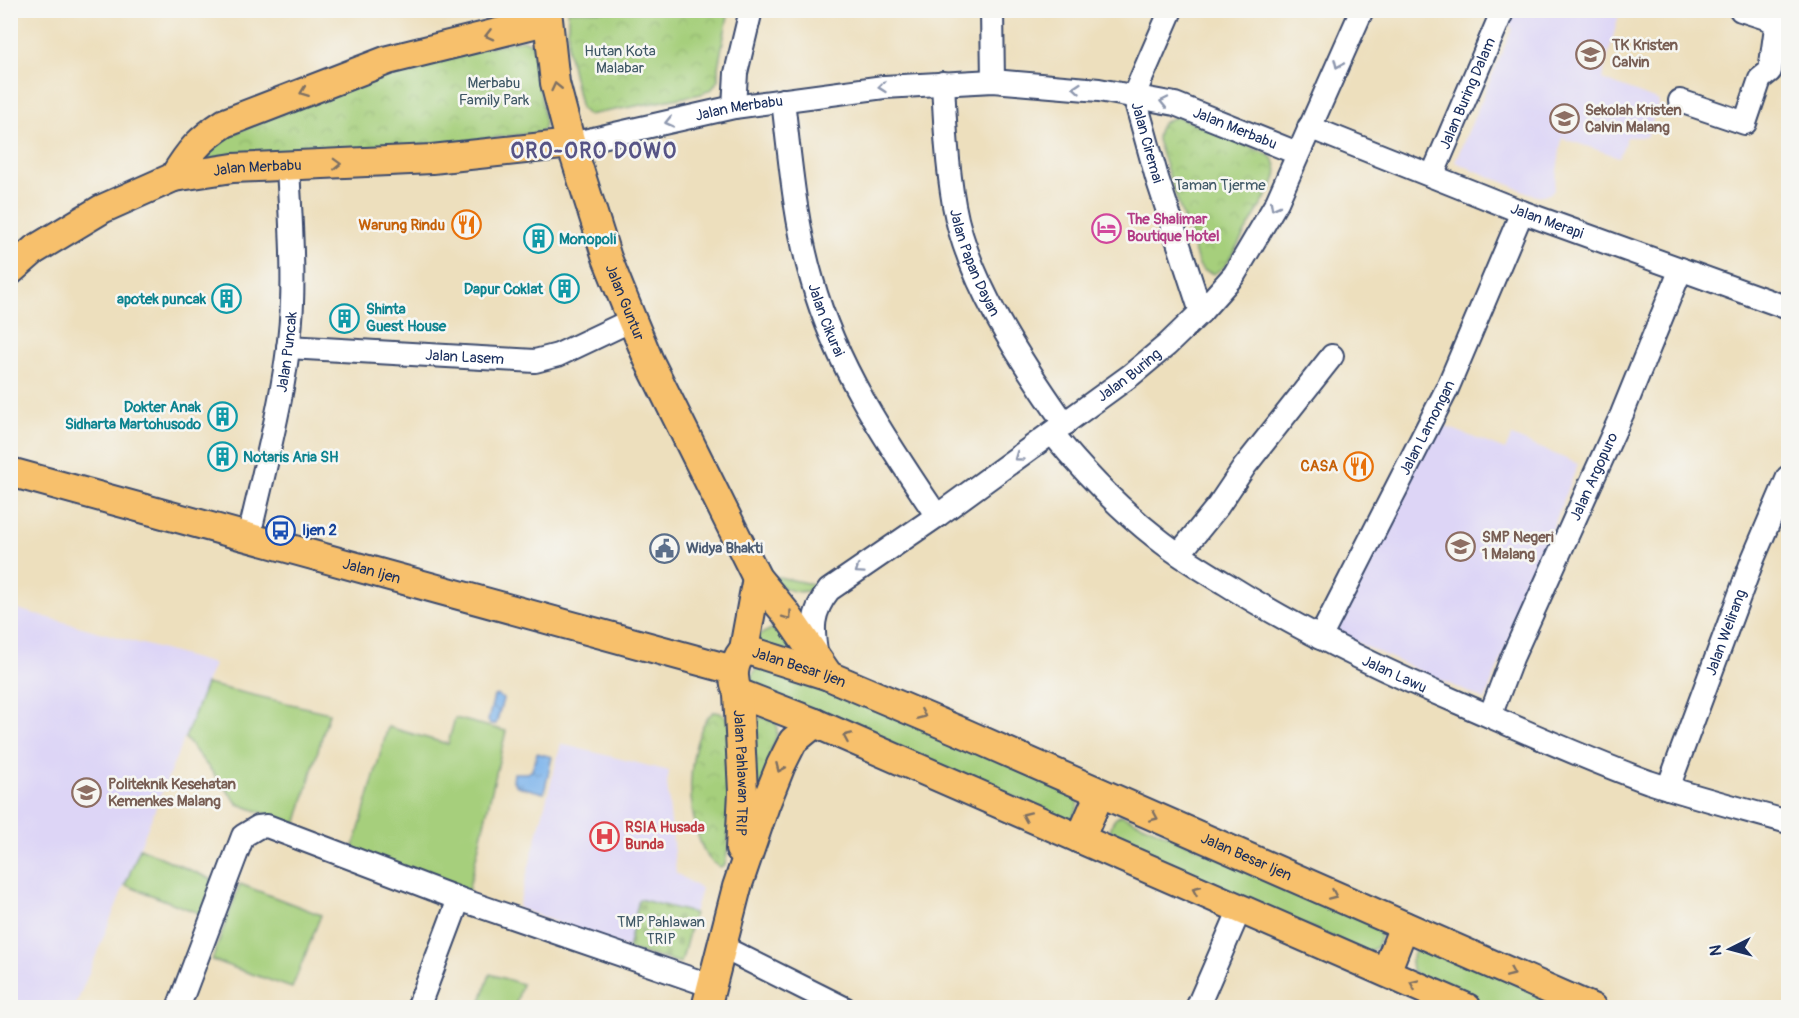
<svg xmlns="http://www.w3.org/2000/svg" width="1799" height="1018" viewBox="0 0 1799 1018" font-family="Pangolin,sans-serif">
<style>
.built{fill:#ddd5f6}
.green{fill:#a6cf7b;stroke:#607f6c;stroke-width:1.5}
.cemetery{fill:url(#cemetery-stones);stroke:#607f6c;stroke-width:1.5}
.park{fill:url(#park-crowns);stroke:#607f6c;stroke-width:1.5}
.water{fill:url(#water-ripples);stroke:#4c71a4;stroke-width:1.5}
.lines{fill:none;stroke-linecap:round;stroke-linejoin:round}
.minor-casing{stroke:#3a496c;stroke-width:26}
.major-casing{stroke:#3a496c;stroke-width:32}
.minor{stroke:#fff;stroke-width:22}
.major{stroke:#f7c06c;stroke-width:28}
.oneway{stroke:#7e7064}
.oneway2{stroke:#8d97ae}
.labels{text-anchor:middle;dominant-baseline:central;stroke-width:5;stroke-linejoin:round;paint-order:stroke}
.education-label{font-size:15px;font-weight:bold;fill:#785e54;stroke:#f6f6f2;text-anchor:start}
.park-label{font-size:15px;fill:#3e5765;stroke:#f6f6f2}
.street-label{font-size:15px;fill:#1b2f5e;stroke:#f6f6f2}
.hotel-label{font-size:15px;font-weight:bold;fill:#b23c85;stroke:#f6f6f2;text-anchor:start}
.food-label{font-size:15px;font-weight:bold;fill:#c56008;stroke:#f6f6f2;text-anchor:end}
.culture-label{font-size:15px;font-weight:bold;fill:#0d838f;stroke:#f6f6f2;text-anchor:start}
.transit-label{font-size:15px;font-weight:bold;fill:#164399;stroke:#f6f6f2;text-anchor:start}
.service-label{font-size:15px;font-weight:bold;fill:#4e5e75;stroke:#f6f6f2;text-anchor:start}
.health-label{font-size:15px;font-weight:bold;fill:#be3a42;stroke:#f6f6f2;text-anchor:start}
.district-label{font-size:21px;font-weight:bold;letter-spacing:1.5px;fill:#575486;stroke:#f6f6f2}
</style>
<defs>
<pattern id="cemetery-stones" width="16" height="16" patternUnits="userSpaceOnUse" patternTransform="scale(1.5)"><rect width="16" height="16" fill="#a6cf7b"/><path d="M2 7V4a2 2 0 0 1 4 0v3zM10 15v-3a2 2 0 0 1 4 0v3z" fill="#8eb26d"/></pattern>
<pattern id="park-crowns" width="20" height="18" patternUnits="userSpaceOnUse" patternTransform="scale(1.5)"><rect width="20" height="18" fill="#a6cf7b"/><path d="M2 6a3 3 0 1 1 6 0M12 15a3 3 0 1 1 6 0" fill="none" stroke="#8eb26d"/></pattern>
<pattern id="water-ripples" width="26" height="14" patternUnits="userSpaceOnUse" patternTransform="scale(1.5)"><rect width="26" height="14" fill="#7cb3eb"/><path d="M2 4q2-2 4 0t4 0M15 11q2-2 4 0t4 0" fill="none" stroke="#6592c2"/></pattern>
</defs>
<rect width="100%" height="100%" fill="#f6f6f2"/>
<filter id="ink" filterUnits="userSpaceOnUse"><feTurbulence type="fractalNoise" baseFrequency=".0167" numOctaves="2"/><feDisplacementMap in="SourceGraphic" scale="12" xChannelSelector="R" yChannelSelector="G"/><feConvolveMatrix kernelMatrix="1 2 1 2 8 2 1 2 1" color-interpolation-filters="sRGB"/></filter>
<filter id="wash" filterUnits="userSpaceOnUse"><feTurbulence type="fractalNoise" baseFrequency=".008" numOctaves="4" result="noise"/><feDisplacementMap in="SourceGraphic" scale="24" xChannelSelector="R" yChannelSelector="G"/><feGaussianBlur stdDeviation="1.35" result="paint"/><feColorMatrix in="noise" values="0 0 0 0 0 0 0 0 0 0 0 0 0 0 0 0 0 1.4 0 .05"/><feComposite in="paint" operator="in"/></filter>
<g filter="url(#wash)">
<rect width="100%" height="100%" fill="#eddfbd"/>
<path class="built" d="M 1515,11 L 1620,11 L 1602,79 L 1659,101 L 1647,137 L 1627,137 L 1619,157 L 1562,138 L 1554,190 L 1549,194 L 1536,196 L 1455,162 L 1512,29 L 1507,17 Z
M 1435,422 L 1505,450 L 1512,436 L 1578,464 L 1485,700 L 1342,636 L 1338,628 Z
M 10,607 L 214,664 L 75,1007 L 11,1007 Z
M 561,744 L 669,771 L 667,783 L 676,873 L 701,889 L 694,913 L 639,899 L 628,949 L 518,908 Z"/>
<path class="green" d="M 769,575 L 816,585 L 817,587 C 799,597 781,590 769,575 Z
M 778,626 L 801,653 L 760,645 L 757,636 Z
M 758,667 L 829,684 L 1077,795 C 1079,806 1078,813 1069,820 L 752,687 L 752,675 Z
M 206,684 L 329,713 L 296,825 L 238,804 L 185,738 Z
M 455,718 L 506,731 L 468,892 L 353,850 L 388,727 L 448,744 Z
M 1121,815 L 1378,926 C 1382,934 1380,939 1376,948 L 1366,952 L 1110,839 C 1110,828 1111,820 1121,815 Z
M 140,848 L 213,880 L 201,914 L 125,885 Z
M 240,884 L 321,915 L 292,988 L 212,960 Z
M 1427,947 L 1574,1007 L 1481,1007 L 1425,983 L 1412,970 L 1411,961 L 1414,953 L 1418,949 Z
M 490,974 L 522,984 L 515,1007 L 479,1007 Z"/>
<path class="cemetery" d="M 639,899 L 694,913 L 681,963 L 628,949 Z"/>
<path class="park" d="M 568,11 L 729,11 L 718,67 L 718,80 L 712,89 L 701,94 L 588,115 L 581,109 L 568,51 Z
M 522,40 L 533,44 L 545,124 L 543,130 L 537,133 L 447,143 L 197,163 L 205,145 L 394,67 Z
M 1178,117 L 1269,155 C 1279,165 1278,173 1273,185 L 1226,265 L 1214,274 L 1203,270 L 1199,265 L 1157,140 C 1157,127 1164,119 1178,117 Z
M 713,712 C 726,712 727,718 731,729 L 728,847 L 725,865 L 721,867 C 696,860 689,800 691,778 C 692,758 698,725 713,712 Z
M 762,717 L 772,720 L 777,725 L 777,734 L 754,813 L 754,728 L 757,720 Z"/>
<path class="water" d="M 497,695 L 503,699 L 496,724 L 491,724 L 488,721 L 494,696 Z
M 537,753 L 552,757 L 544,793 L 517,786 L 513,781 L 514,773 L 528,773 L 532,770 Z"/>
</g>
<g filter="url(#ink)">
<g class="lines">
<defs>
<g id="minor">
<path d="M 992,10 L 993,81"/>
<path id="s1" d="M 1171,10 L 1134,95 L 1157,178 L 1201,312"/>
<path d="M 1741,10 L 1775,21"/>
<path id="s2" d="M 943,83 C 945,123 947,165 954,205 C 967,280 1022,363 1065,424"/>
<path id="s3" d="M 783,100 C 790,160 795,222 812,280 C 836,367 887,442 937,516"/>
<path d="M 1680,101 L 1745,123 L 1760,79 L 1770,71 L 1776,27 L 1772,14 L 1773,10"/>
<path d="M 734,107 L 736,73 L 751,10"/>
<path id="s4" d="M 1309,127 L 1522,212 L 1788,308"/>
<path id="s5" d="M 571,144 L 734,107 L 884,87 L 993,81 L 1099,90 L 1175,104 L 1297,153"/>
<path id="s6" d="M 1432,176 L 1503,10"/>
<path id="s7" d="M 288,347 L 535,361 L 558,355 L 632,320"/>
<path id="s8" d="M 1052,433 C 1084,472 1118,508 1158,539 C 1179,556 1203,570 1226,584 C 1302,632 1382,670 1464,705 C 1526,732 1586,759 1649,782 C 1695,797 1742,809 1788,822"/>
<path id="s9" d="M 249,536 C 266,462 289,379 292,303 C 294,257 290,211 288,166"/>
<path d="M 1179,554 L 1218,506 L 1245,466 L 1332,356"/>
<path id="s10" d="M 1320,638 L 1447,389 L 1522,212"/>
<path id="s11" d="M 817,657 C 812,629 811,613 829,590 L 937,516 L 1131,375 L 1167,345 L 1201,312 L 1234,275 L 1277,202 L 1362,10"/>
<path id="s12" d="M 1490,716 L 1512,658 L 1622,414 L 1681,269"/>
<path id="s13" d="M 1668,788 L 1753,559 L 1788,477"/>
<path d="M 722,947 L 844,1008"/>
<path d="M 178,1008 L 243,836 L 258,827 L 267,826 L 459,899 L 712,986"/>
<path d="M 418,1008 L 459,899"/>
<path d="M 1197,1008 L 1240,909"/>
</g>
<g id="major">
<path id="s14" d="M 547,10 L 555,83 L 571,144 L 607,258 L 632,320 L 649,361 L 757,578 L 785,612 L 829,676"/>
<path d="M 174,177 C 189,152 200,139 225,123 L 388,60 L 546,21"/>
<path id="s15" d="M 10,271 L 34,250 L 102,209 L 174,177 L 233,168 L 432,159 L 571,144"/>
<path id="s16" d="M 10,472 L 733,670"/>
<path d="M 757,578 L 744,649 C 733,663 731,677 738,693 L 815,723 L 1467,1008"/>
<path id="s17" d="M 744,649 L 829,676 L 964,733 L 1592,1008"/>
<path id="s18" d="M 738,693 L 743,792 L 740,849"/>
<path d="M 1080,839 L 1100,793"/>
<path d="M 1386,972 L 1404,926"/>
<path d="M 706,1008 L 737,887 L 765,805 L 781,765 L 793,741 L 815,723"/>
</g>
</defs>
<use href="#minor" class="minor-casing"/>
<use href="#major" class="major-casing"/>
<use href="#minor" class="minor"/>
<use href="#major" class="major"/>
</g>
<defs><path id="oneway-chevron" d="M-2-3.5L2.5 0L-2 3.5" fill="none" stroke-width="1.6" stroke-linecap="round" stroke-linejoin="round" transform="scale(1.5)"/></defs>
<g class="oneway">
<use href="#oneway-chevron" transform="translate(489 35) rotate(166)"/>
<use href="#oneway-chevron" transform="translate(556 87) rotate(-103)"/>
<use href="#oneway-chevron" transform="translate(304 92) rotate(159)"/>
<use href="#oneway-chevron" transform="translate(337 164) rotate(-2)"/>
<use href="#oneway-chevron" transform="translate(788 616) rotate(54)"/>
<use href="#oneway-chevron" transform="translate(922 715) rotate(23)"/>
<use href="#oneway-chevron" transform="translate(847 737) rotate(-156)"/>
<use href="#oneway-chevron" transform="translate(780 768) rotate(114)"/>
<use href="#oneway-chevron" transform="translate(1026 816) rotate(-156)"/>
<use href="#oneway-chevron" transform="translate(1154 817) rotate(24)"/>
<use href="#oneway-chevron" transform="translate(1196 890) rotate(-156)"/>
<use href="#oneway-chevron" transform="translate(1333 895) rotate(24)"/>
<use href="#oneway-chevron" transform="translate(1511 973) rotate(23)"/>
<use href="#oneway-chevron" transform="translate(1414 984) rotate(-156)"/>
</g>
<g class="oneway2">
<use href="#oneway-chevron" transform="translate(1338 64) rotate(114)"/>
<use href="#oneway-chevron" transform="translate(882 87) rotate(174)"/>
<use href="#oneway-chevron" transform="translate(1077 88) rotate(-175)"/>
<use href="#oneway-chevron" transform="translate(1164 102) rotate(-168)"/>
<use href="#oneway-chevron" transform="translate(669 122) rotate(167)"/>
<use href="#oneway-chevron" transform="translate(1274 206) rotate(118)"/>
<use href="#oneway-chevron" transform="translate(1018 457) rotate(144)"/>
<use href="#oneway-chevron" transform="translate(859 570) rotate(145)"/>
</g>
</g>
<defs>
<symbol id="school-ring" viewBox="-11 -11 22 22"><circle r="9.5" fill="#f6f6f2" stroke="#8d6e63" stroke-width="1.5"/><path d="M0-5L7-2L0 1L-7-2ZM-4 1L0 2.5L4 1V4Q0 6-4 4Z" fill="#8d6e63"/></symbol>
<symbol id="restaurant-ring" viewBox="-11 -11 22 22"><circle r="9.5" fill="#f6f6f2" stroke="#e8710a" stroke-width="1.5"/><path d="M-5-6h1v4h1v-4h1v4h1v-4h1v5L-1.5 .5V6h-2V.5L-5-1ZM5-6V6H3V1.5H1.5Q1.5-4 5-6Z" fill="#e8710a"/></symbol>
<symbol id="hotel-ring" viewBox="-11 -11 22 22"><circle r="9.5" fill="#f6f6f2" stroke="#d1479c" stroke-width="1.5"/><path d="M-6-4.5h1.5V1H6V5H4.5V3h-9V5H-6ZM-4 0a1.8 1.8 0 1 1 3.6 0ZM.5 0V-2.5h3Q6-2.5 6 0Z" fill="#d1479c"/></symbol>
<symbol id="building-ring" viewBox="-11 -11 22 22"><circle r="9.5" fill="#f6f6f2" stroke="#0f9aa8" stroke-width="1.5"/><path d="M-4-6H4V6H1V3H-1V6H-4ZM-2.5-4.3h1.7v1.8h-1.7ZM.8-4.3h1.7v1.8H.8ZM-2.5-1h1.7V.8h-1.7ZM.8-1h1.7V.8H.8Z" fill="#0f9aa8"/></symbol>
<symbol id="bus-ring" viewBox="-11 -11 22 22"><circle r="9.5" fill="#f6f6f2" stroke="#1a4fb4" stroke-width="1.5"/><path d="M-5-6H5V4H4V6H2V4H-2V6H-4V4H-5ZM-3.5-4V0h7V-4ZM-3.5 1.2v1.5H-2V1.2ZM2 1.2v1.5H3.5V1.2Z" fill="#1a4fb4"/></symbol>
<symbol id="civic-ring" viewBox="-11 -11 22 22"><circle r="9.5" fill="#f6f6f2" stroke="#5c6f8a" stroke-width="1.5"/><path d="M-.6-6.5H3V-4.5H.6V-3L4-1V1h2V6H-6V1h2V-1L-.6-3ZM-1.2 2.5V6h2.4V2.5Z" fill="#5c6f8a"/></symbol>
<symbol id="university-ring" viewBox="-11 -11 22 22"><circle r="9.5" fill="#f6f6f2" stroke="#8d6e63" stroke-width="1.5"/><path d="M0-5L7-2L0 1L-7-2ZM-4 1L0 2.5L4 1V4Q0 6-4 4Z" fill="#8d6e63"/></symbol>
<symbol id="hospital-ring" viewBox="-11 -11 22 22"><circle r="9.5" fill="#f6f6f2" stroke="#e0444e" stroke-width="1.5"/><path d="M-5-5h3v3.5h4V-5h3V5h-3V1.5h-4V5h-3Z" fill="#e0444e"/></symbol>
</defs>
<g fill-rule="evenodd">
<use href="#school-ring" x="1574" y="38" width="33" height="33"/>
<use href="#school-ring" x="1548" y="102" width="33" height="33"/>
<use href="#restaurant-ring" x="450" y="208" width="33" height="33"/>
<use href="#hotel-ring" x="1090" y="212" width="33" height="33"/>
<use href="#building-ring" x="522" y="222" width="33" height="33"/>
<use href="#building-ring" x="548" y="272" width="33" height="33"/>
<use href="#building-ring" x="210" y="282" width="33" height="33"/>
<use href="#building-ring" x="328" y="302" width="33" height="33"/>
<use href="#building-ring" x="206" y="400" width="33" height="33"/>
<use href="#building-ring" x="206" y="440" width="33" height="33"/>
<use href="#restaurant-ring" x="1342" y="450" width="33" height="33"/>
<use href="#bus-ring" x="264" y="514" width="33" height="33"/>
<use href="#school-ring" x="1444" y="530" width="33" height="33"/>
<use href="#civic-ring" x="648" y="532" width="33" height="33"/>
<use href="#university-ring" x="70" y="776" width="33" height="33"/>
<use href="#hospital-ring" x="588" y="820" width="33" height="33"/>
</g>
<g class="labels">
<g class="education-label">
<text x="1612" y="45">TK Kristen<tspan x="1612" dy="17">Calvin</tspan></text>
<text x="1585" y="110">Sekolah Kristen<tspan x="1585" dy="17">Calvin Malang</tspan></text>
<text x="1482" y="537">SMP Negeri<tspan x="1482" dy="17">1 Malang</tspan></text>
<text x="108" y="784">Politeknik Kesehatan<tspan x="108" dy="17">Kemenkes Malang</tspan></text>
</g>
<g class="park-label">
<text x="620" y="51">Hutan Kota<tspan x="620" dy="17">Malabar</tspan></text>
<text x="494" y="83">Merbabu<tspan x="494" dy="17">Family Park</tspan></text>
<text x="1220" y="185">Taman Tjerme</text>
<text x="661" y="922">TMP Pahlawan<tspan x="661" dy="17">TRIP</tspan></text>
</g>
<g class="street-label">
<text stroke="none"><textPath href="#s6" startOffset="90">Jalan Buring Dalam</textPath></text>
<text stroke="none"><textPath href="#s5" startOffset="172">Jalan Merbabu</textPath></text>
<text stroke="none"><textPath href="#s5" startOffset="676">Jalan Merbabu</textPath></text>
<text stroke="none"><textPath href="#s1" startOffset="142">Jalan Ciremai</textPath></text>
<text stroke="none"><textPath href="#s15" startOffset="274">Jalan Merbabu</textPath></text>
<text stroke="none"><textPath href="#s4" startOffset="256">Jalan Merapi</textPath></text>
<text stroke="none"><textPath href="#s2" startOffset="184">Jalan Papan Dayan</textPath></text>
<text stroke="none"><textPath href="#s14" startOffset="304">Jalan Guntur</textPath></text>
<text stroke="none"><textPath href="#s3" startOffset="225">Jalan Cikurai</textPath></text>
<text stroke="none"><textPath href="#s9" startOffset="188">Jalan Puncak</textPath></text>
<text stroke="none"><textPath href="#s7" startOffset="177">Jalan Lasem</textPath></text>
<text stroke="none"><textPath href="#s11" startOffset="440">Jalan Buring</textPath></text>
<text stroke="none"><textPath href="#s10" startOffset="236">Jalan Lamongan</textPath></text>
<text stroke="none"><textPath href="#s12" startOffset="261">Jalan Argopuro</textPath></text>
<text stroke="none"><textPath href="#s16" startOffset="375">Jalan Ijen</textPath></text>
<text stroke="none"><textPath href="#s13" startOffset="166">Jalan Welirang</textPath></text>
<text stroke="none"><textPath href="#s17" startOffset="58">Jalan Besar Ijen</textPath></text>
<text stroke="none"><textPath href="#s8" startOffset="423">Jalan Lawu</textPath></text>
<text stroke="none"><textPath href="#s18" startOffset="80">Jalan Pahlawan TRIP</textPath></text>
<text stroke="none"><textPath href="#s17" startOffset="544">Jalan Besar Ijen</textPath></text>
</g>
<g class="hotel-label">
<text x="1127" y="219">The Shalimar<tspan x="1127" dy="17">Boutique Hotel</tspan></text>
</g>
<g class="food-label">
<text x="445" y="225">Warung Rindu</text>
<text x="1338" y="466">CASA</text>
</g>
<g class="culture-label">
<text x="559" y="239">Monopoli</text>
<text x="543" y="289" text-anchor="end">Dapur Coklat</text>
<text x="206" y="299" text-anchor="end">apotek puncak</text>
<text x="366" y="309">Shinta<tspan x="366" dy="17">Guest House</tspan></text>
<text x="201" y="407" text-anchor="end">Dokter Anak<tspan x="201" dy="17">Sidharta Martohusodo</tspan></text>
<text x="243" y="457">Notaris Aria SH</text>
</g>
<g class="transit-label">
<text x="302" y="530">Ijen 2</text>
</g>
<g class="service-label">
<text x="686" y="548">Widya Bhakti</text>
</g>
<g class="health-label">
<text x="625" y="827">RSIA Husada<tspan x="625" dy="17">Bunda</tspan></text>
</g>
<g class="district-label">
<text x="594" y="151">ORO-ORO DOWO</text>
</g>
</g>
<rect width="1799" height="1018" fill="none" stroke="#f6f6f2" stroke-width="36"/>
<g transform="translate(1730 949) rotate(264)" stroke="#f6f6f2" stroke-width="4.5" paint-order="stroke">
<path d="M0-4.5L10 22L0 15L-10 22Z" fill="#1b2f5e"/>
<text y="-9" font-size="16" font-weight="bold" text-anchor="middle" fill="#1b2f5e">N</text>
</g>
</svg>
